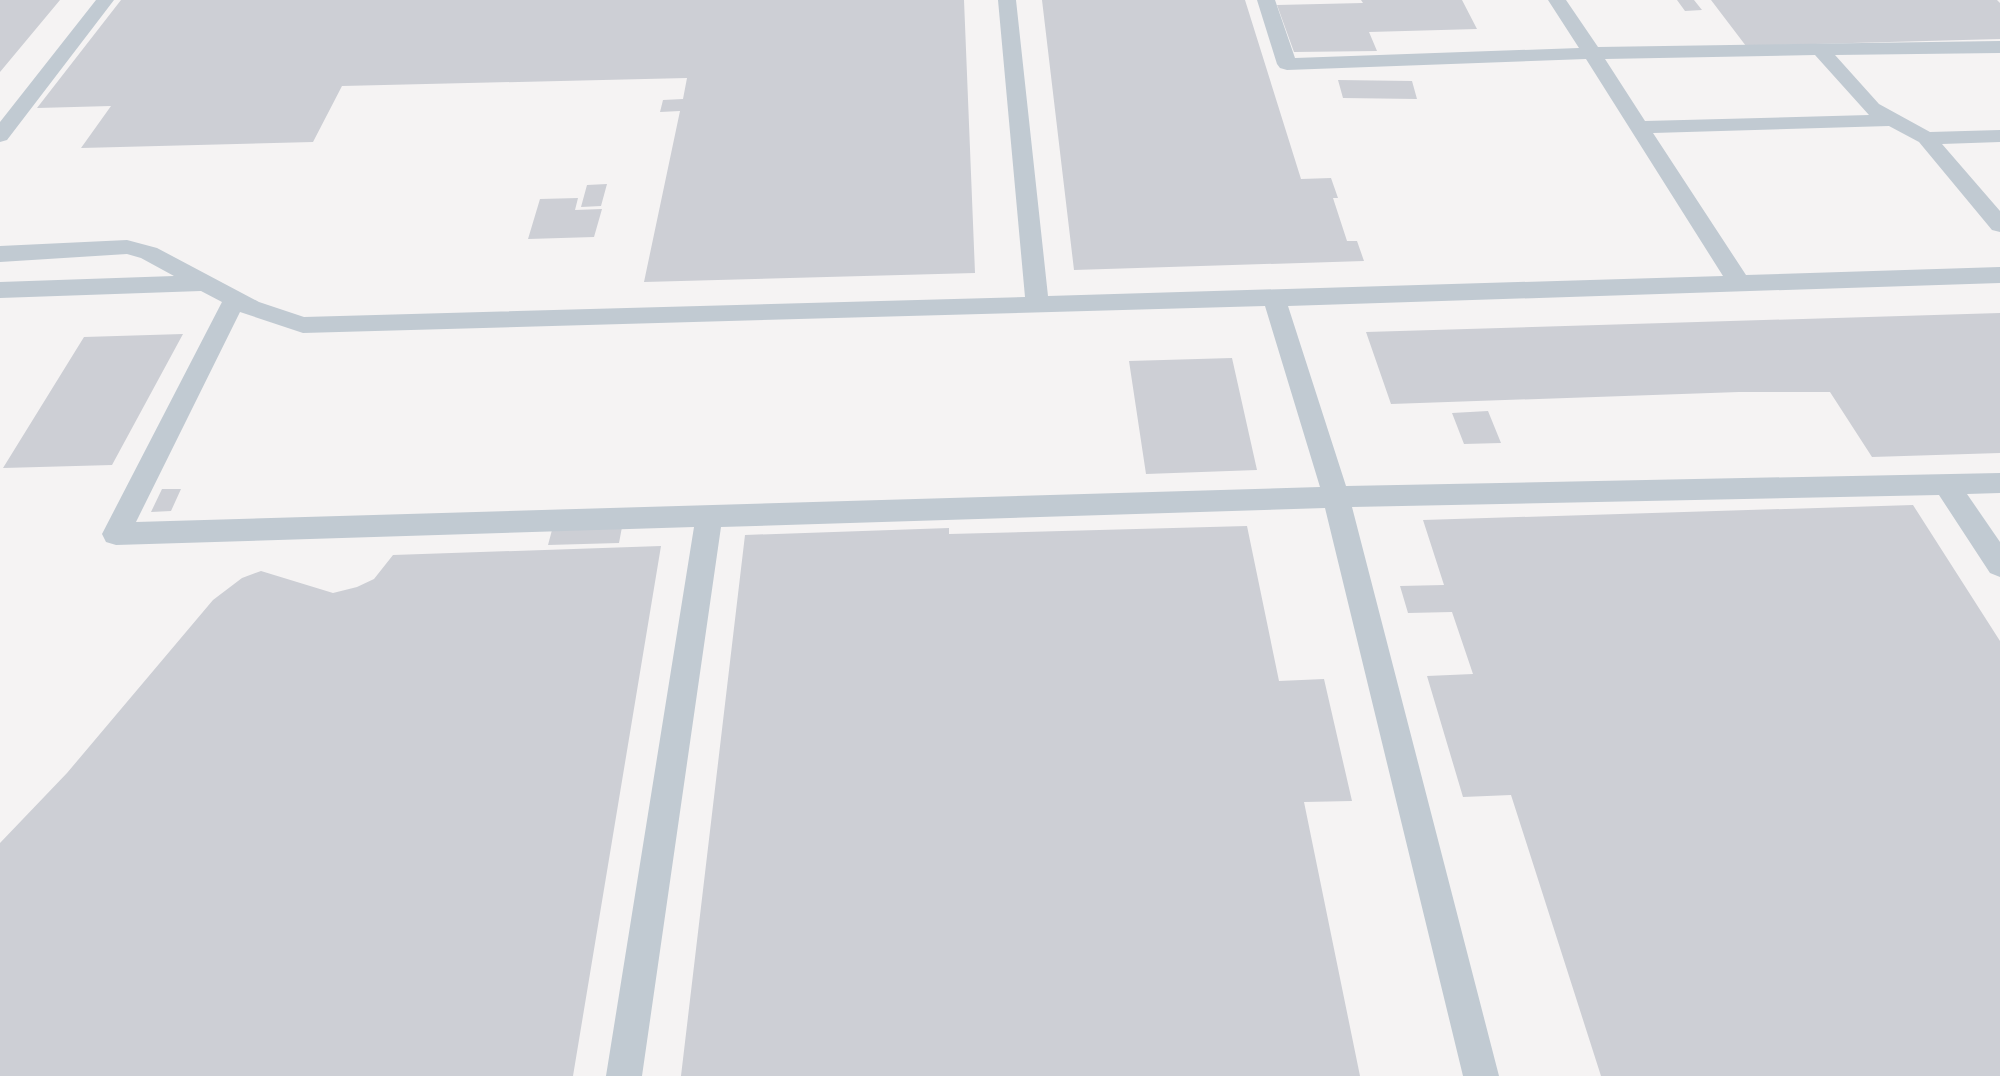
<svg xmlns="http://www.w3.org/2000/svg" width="2000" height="1076" viewBox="0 0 2000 1076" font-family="Raleway,sans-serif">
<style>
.building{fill:#cdcfd5}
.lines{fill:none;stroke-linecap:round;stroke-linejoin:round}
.minor{fill:#c1cad2;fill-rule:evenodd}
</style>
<rect width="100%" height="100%" fill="#f5f3f3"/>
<path class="building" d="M 0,0 L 60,0 L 0,72 Z
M 121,0 L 964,0 L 975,273 L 644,282 L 680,111 L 660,112 L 663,100 L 683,99 L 687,78 L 342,86 L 313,142 L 81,148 L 111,106 L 37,108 Z
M 1042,0 L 1245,0 L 1301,179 L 1331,178 L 1338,198 L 1333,198 L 1347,241 L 1357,241 L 1364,261 L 1074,270 Z
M 1361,0 L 1462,0 L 1477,29 L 1369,32 L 1377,51 L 1294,52 L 1277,5 L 1363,3 Z
M 1677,0 L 1694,0 L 1702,10 L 1685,11 Z
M 1711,0 L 1997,0 L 2000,3 L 2000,39 L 1746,46 Z
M 1338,80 L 1412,81 L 1417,99 L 1343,98 Z
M 607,184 L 601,206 L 581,207 L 587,185 Z
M 578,198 L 575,210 L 602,209 L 594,237 L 528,239 L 540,199 Z
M 2000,313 L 2000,453 L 1872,457 L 1830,392 L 1739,392 L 1391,404 L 1366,332 Z
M 183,334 L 112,465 L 3,468 L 84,337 Z
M 1232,358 L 1257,470 L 1146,474 L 1129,361 Z
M 1488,411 L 1501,443 L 1464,444 L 1452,413 Z
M 162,489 L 181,489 L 171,511 L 151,512 Z
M 1913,505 L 2000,641 L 2000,1076 L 1601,1076 L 1511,795 L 1463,797 L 1427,676 L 1473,674 L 1452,612 L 1408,613 L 1400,586 L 1444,585 L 1423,520 Z
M 1247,526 L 1279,681 L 1324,679 L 1352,801 L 1304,802 L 1360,1076 L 681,1076 L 745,535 L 949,528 L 949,534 Z
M 622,527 L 619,543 L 548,545 L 552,530 Z
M 661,546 L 573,1076 L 0,1076 L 0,843 L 67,773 L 213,600 L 242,578 L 261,571 L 333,593 L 357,587 L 374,579 L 393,555 Z"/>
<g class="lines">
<path class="minor" d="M 96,0 L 114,0 L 7,140 L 0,142 L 0,122 Z
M 998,0 L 1016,0 L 1048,296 L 1723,276 L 1586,59 L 1287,70 L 1280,68 L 1277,64 L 1257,0 L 1275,0 L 1295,58 L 1579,48 L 1548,0 L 1566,0 L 1598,47 L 2000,41 L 2000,53 L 1835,55 L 1879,104 L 1930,132 L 2000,130 L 2000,142 L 1942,144 L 2000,211 L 2000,232 L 1992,230 L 1919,142 L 1889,126 L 1653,133 L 1746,275 L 2000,267 L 2000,283 L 1288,306 L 1346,486 L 2000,473 L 2000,493 L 1967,494 L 2000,542 L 2000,577 L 1990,573 L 1939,495 L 1352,507 L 1499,1076 L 1463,1076 L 1325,508 L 721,527 L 642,1076 L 606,1076 L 694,527 L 116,545 L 106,542 L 102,534 L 222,302 L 201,291 L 0,298 L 0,282 L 174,276 L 141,258 L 127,254 L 0,262 L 0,246 L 127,240 L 157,248 L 259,302 L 304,317 L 1025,297 ZM 1815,55 L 1869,115 L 1645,121 L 1605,59 ZM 1265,306 L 1320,487 L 136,522 L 240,312 L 303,333 Z"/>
</g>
</svg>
